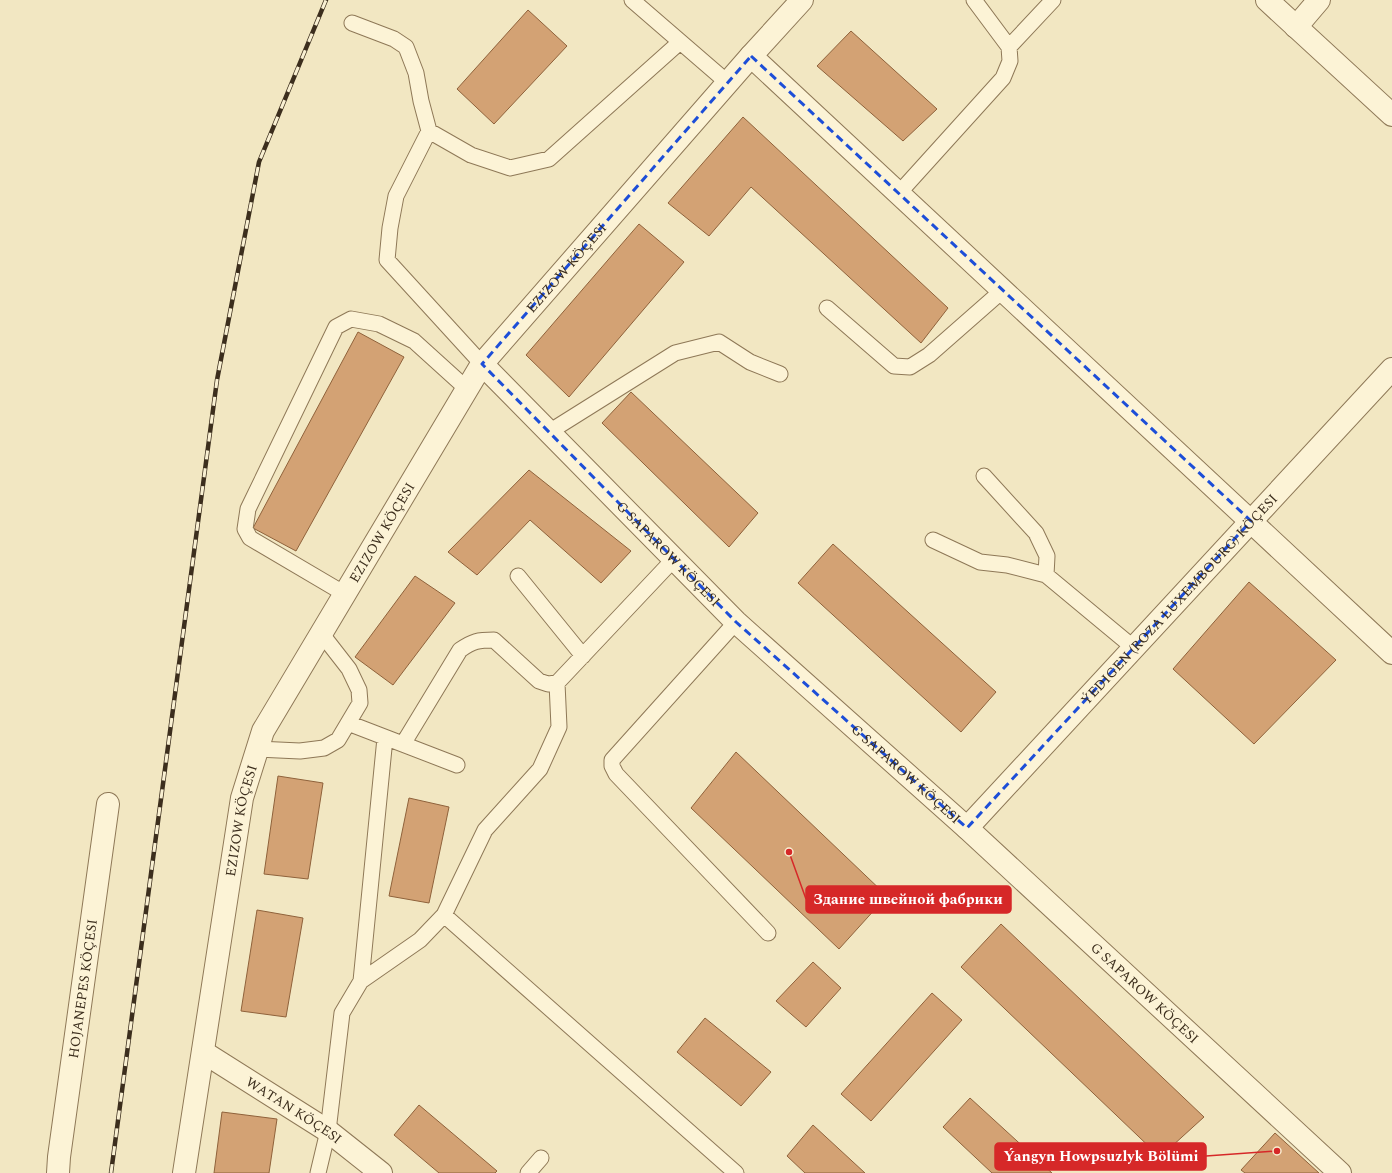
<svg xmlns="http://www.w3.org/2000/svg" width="1392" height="1173" viewBox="0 0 1392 1173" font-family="Spectral,serif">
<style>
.building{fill:#d3a274;stroke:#8f623b}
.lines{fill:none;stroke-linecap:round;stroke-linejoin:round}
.lane-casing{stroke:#8e7857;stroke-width:17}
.street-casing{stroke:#8e7857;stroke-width:24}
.lane{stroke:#fcf3d6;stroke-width:15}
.street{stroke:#fcf3d6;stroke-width:22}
.rail-casing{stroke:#3c2e1d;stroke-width:4.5}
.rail{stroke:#f9f0d2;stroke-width:3;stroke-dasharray:9;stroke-linecap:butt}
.marked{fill:none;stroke:#1d4ed8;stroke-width:3;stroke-dasharray:8 5;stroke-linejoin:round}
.labels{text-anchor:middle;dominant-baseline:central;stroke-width:3;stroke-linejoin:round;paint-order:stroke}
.street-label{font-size:14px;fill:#3c2e1d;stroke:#f9f0d2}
.leader{fill:none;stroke:#d62828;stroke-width:1.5}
.callout-dot{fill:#d62828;stroke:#f9f0d2;stroke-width:1.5}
.callout{fill:#d62828;stroke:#d62828;stroke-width:1.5}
.callout-label{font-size:15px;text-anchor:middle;font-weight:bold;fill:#fff}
</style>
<rect width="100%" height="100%" fill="#f2e7c2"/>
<path class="building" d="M 528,10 L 567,46 L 494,124 L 457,89 Z
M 851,31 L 937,109 L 903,141 L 817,66 Z
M 743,117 L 948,308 L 921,343 L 751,187 L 709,236 L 668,203 Z
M 639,224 L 684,262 L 569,397 L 526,355 Z
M 358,332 L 404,357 L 296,551 L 253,528 Z
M 631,392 L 758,513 L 729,547 L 602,423 Z
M 529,470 L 631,551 L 601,583 L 530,520 L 477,575 L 448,552 Z
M 833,544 L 996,692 L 961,732 L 798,583 Z
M 415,576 L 455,603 L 393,685 L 355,657 Z
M 1249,582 L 1336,660 L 1254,744 L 1173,669 Z
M 736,752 L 887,896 L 839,949 L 691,808 Z
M 278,776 L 323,783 L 308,879 L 264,874 Z
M 409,798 L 449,807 L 429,903 L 389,896 Z
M 257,910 L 303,918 L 286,1017 L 241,1011 Z
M 1001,924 L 1204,1117 L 1160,1157 L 961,967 Z
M 813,962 L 841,988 L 806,1027 L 776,1001 Z
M 932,993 L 962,1020 L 871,1121 L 841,1094 Z
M 705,1018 L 771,1072 L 741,1106 L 677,1052 Z
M 970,1098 L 1052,1173 L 992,1173 L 943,1127 Z
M 419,1105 L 497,1171 L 495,1173 L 439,1173 L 394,1135 Z
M 222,1112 L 277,1119 L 269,1173 L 214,1173 Z
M 813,1125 L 865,1173 L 805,1173 L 787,1156 Z
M 1275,1133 L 1319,1173 L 1245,1173 L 1241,1170 Z"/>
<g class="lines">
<defs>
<path id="lane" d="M 632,0 L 728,83
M 352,23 L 394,39 L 406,47 L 416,73 L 421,101 L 429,131 L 471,155 L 510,168 L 549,159 L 680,42
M 1009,47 L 1053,0
M 429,131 L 396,196 L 390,228 L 387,260 L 482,364
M 899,193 L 1003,78 L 1010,61 L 1009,47 L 974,0
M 827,308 L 894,366 L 910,367 L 929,355 L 1003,290
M 549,432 L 675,353 L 719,342 L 750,362 L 780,374
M 984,476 L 1036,533 L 1047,556 L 1046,575
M 933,540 L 980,562 L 1007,565 L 1046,575 L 1134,648
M 518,576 L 583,656
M 345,594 L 250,538 L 245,529 L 248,509 L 336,327 L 351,319 L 379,324 L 414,341 L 467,389
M 736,622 L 612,760 L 612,766 L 616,774 L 768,933
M 348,723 L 457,765
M 403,744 L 460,650 C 473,641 478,640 494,640 L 539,681 L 548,684 L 557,683 L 674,559
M 257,749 L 300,751 L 324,748 L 338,740 L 360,703 L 359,690 L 349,669 L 321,633
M 444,915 L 736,1173
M 361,981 L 385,738
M 318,1173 L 328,1131 L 342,1013 L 361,981 L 420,940 L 444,915 L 485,830 L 540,769 L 559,727 L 557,683
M 528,1173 L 541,1158"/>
<g id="street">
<path d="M 1267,0 L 1392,115"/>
<path d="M 1296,27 L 1319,0"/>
<path d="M 751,56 L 1392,653"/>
<path id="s1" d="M 482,364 L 736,622 L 967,828 L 1340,1173"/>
<path id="s2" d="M 967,828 L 1392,369"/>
<path id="s3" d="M 203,1052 L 328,1131 L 381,1173"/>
<path id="s4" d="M 58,1173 L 59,1157 L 108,804"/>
<path id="s5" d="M 184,1173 L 242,798 L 263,731 L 482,364 L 751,56 L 802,0"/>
</g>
</defs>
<use href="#lane" class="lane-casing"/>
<use href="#street" class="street-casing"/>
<use href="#lane" class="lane"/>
<use href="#street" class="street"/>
<defs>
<path id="rail" d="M 111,1173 L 217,380 L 259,162 L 326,0"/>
</defs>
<use href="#rail" class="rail-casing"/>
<use href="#rail" class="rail"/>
</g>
<path class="marked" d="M 751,56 L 1251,521 L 967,828 L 736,622 L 482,364 Z"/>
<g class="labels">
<g class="street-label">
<text stroke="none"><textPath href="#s5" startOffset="1005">EZIZOW KÖÇESI</textPath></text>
<text stroke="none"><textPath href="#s5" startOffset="681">EZIZOW KÖÇESI</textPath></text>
<text stroke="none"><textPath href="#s1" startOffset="266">G SAPAROW KÖÇESI</textPath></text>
<text stroke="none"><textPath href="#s2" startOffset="312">ÝEDIGEN (ROZA LUXEMBOURG) KÖÇESI</textPath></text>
<text stroke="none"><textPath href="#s1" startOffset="590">G SAPAROW KÖÇESI</textPath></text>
<text stroke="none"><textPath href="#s5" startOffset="357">EZIZOW KÖÇESI</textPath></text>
<text stroke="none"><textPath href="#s4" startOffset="186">HOJANEPES KÖÇESI</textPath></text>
<text stroke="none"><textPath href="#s1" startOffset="914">G SAPAROW KÖÇESI</textPath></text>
<text stroke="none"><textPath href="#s3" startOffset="108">WATAN KÖÇESI</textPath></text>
</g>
</g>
<path class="leader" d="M789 852L806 899M1277 1151L1206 1156"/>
<g class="callout-dot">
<circle cx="789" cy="852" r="4"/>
<circle cx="1277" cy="1151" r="4"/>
</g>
<g class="callout">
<rect x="806" y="886" width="205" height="27" rx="4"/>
<rect x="995" y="1143" width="211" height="27" rx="4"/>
</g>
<g class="callout-label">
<text x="908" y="904">Здание швейной фабрики</text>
<text x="1101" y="1161">Ýangyn Howpsuzlyk Bölümi</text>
</g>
</svg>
